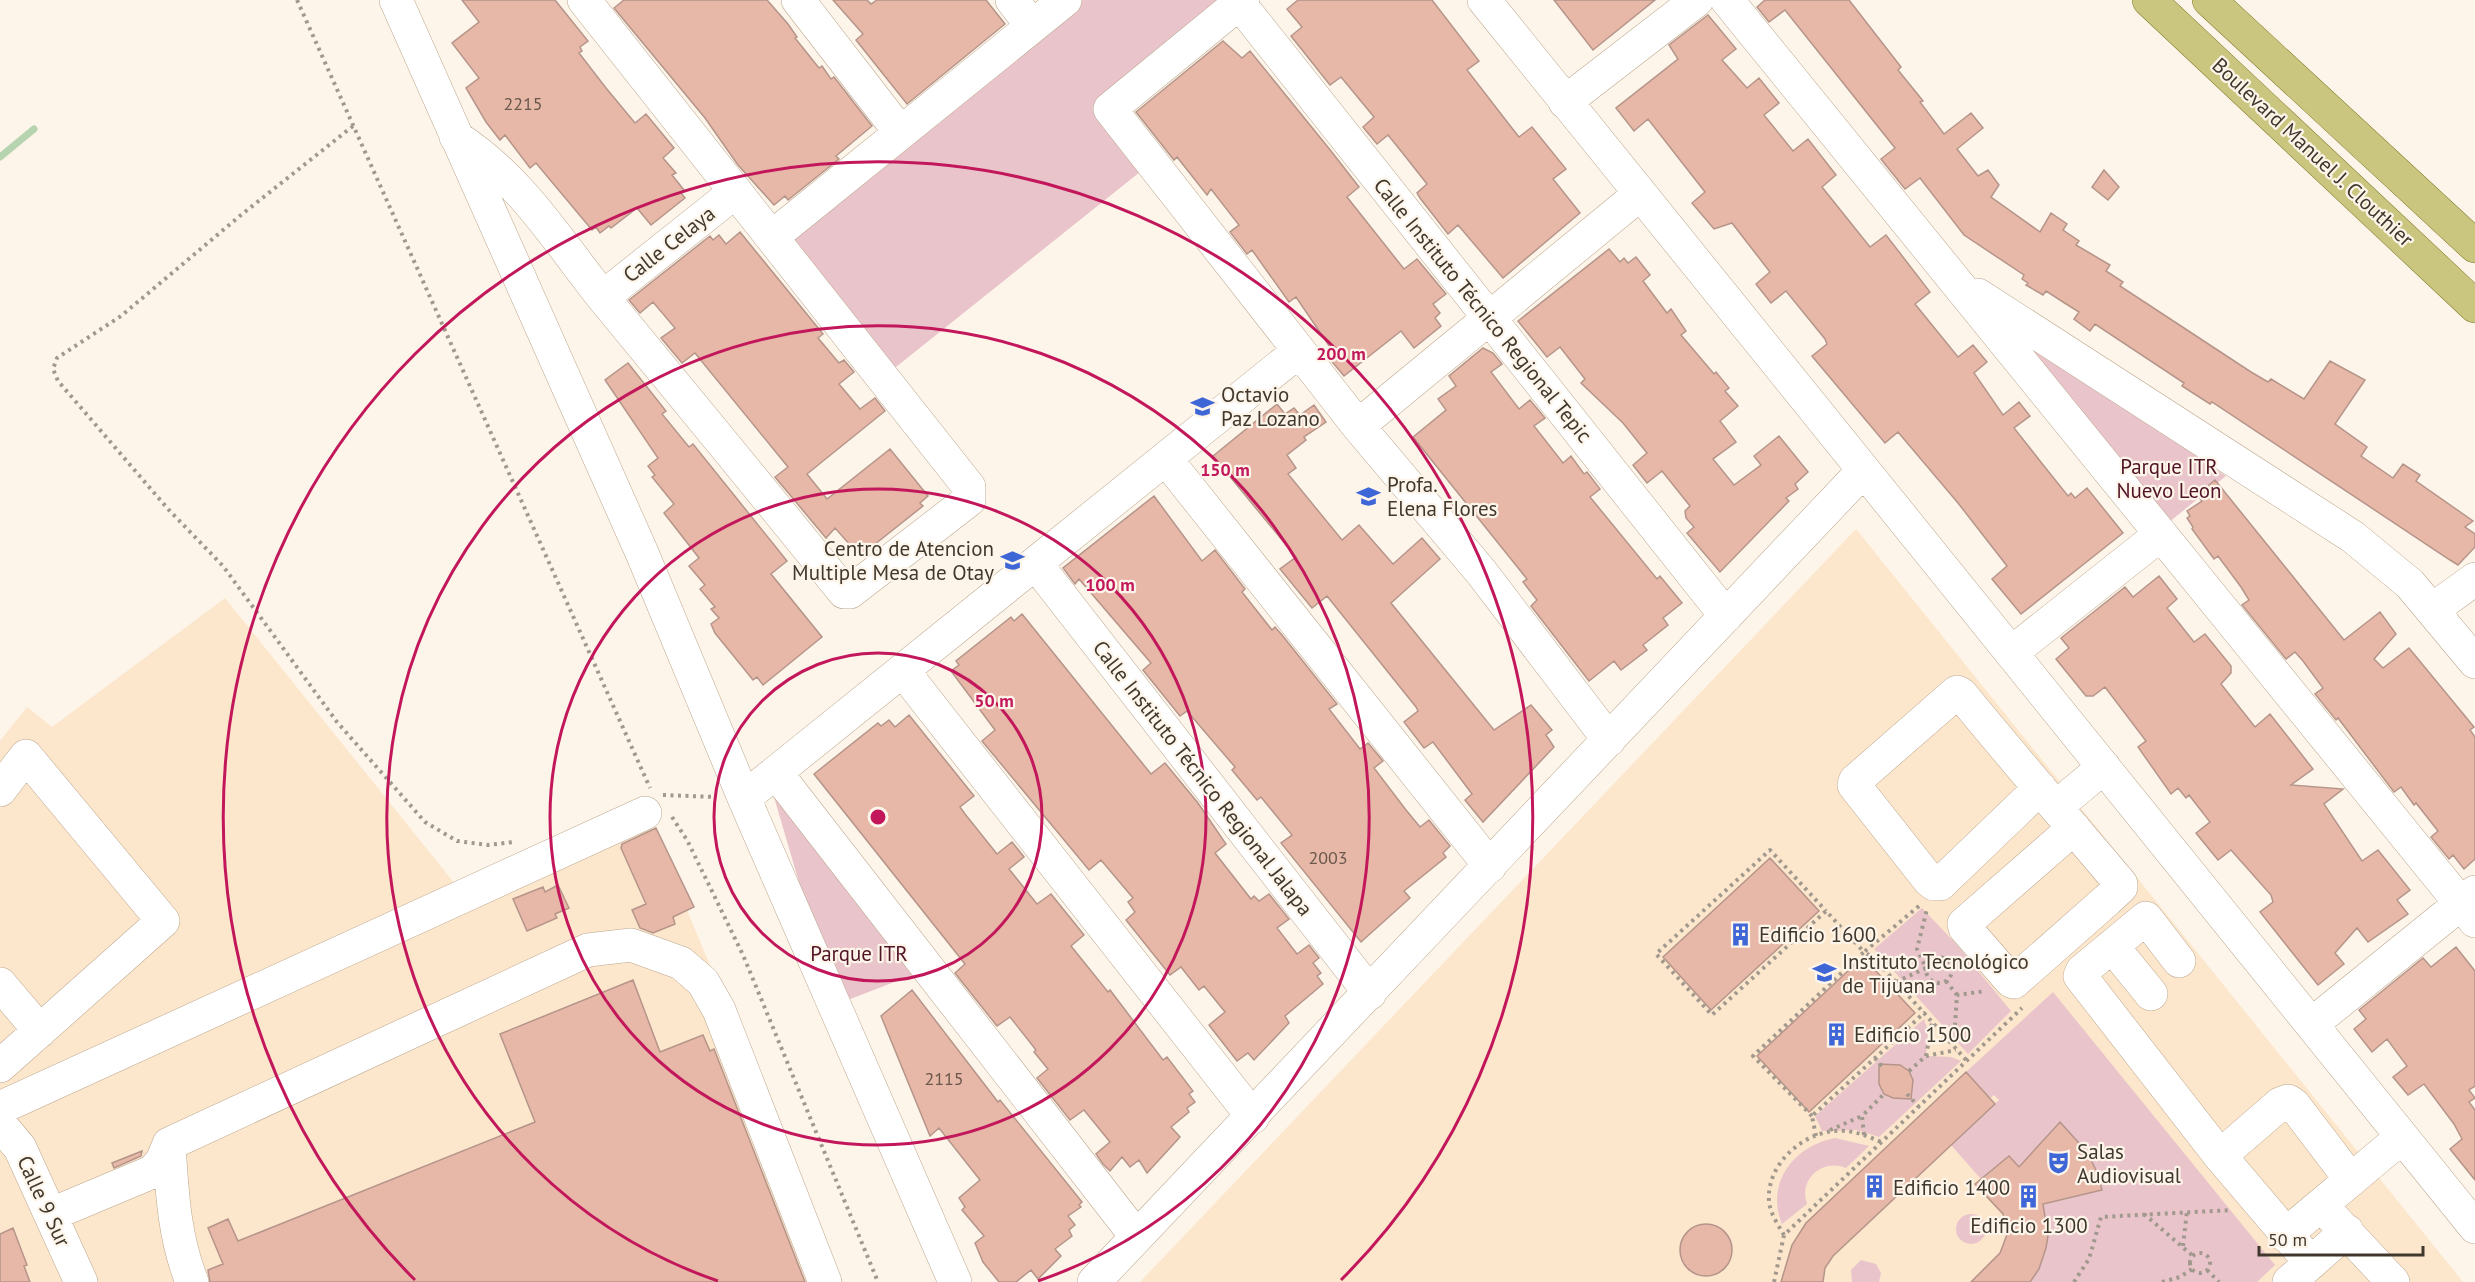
<svg xmlns="http://www.w3.org/2000/svg" width="2475" height="1282" viewBox="0 0 2475 1282" font-family="'PT Sans',sans-serif">
<style>
.built{fill:#fce6cc}
.green{fill:#e9c5cb}
.lines{fill:none;stroke-linecap:round;stroke-linejoin:round}
.stream{stroke:#b6d4af;stroke-width:7}
.building{fill:#e7b7a7;stroke:#b5958a;stroke-width:1.5}
.minor-casing{stroke:#bca78e;stroke-width:34}
.major-casing{stroke:#827c2b;stroke-width:34}
.path{stroke:#a2998e;stroke-width:4;stroke-dasharray:3 4.5;stroke-linecap:butt}
.minor{stroke:#fff;stroke-width:33}
.major{stroke:#cac67f;stroke-width:33}
.ring{fill:none;stroke:#c2185b;stroke-width:3}
.labels{text-anchor:middle;dominant-baseline:central;stroke-width:4.5;stroke-linejoin:round;paint-order:stroke}
.number-label{font-size:18px;fill:#6a584c}
.street-label{font-size:21px;fill:#40382d;stroke:#fef5ea}
.poi-label{font-size:21px;fill:#40382d;stroke:#fef5ea;text-anchor:start}
.park-label{font-size:21px;fill:#511426;stroke:#fef5ea}
.centre{fill:#c2185b;stroke:#fef5ea;stroke-width:3}
.ring-label{font-size:18px;text-anchor:middle;font-weight:bold;fill:#c2185b;stroke:#fef5ea;stroke-width:4.5;stroke-linejoin:round;paint-order:stroke}
</style>
<rect width="100%" height="100%" fill="#fef5ea"/>
<path class="built" d="M 1856,529 L 2463,1282 L 1140,1282 Z
M 225,598 L 460,890 L 644,808 L 843,1282 L 0,1282 L 0,741 L 27,707 L 52,727 Z"/>
<path class="green" d="M 1070,0 L 1239,0 L 1105,106 L 1150,164 L 886,375 L 775,236 Z
M 1987,312 L 2226,476 L 2163,527 Z
M 769,780 L 923,971 L 835,1005 Z
M 1922,908 L 1957,945 L 2011,1011 L 1968,1054 L 1874,949 Z
M 2053,992 L 2275,1265 L 2257,1282 L 2030,1282 C 2047,1257 2052,1233 2041,1204 L 2101,1190 C 2094,1162 2081,1142 2059,1123 L 2019,1167 L 2009,1156 L 1981,1179 L 1951,1145 L 1999,1100 L 1994,1095 L 1990,1098 L 1966,1072 Z
M 1924,1019 L 1928,1031 L 1926,1056 L 1951,1057 L 1961,1061 L 1879,1137 L 1857,1130 L 1822,1131 L 1815,1116 Z
M 1835,1138 L 1869,1146 L 1846,1168 C 1823,1158 1798,1179 1807,1204 L 1782,1224 C 1765,1183 1794,1146 1835,1138 Z
M1956 1229a15 15 0 1 1 30 0a15 15 0 1 1-30 0Z
M 1861,1260 L 1876,1264 L 1881,1273 L 1879,1282 L 1852,1282 L 1851,1270 Z"/>
<g class="lines">
<path class="stream" d="M 0,157 L 34,129"/>
</g>
<path class="building" d="M 462,0 L 555,0 L 588,41 L 580,47 L 582,51 L 579,53 L 606,88 L 635,123 L 646,114 L 674,148 L 663,158 L 676,173 L 672,175 L 684,190 L 681,193 L 685,198 L 651,225 L 637,208 L 611,228 L 609,226 L 600,233 L 596,227 L 592,230 L 536,163 L 530,168 L 505,135 L 500,140 L 486,122 L 466,88 L 479,78 L 452,43 L 479,22 Z
M 624,0 L 767,0 L 788,24 L 797,37 L 795,38 L 819,68 L 822,66 L 831,79 L 834,77 L 872,126 L 836,156 L 839,159 L 788,200 L 785,196 L 774,205 L 738,165 L 705,118 L 614,8 Z
M 833,0 L 867,0 L 871,4 L 877,0 L 986,0 L 1005,24 L 907,104 L 856,40 L 863,34 Z
M 1298,0 L 1432,0 L 1479,61 L 1467,70 L 1508,123 L 1519,137 L 1532,127 L 1566,169 L 1553,179 L 1580,213 L 1503,278 L 1458,225 L 1448,234 L 1420,198 L 1417,193 L 1427,184 L 1401,151 L 1388,135 L 1377,144 L 1363,127 L 1374,117 L 1341,77 L 1330,85 L 1291,36 L 1302,27 L 1287,9 Z
M 1554,0 L 1655,0 L 1593,50 Z
M 1765,0 L 1849,0 L 1901,67 L 1898,70 L 1923,101 L 1920,102 L 1944,134 L 1971,113 L 1983,128 L 1957,149 L 1978,176 L 1988,170 L 1999,185 L 1991,197 L 2040,232 L 2051,213 L 2067,224 L 2063,230 L 2079,241 L 2076,245 L 2110,265 L 2106,271 L 2123,282 L 2120,286 L 2251,372 L 2268,382 L 2271,379 L 2304,399 L 2330,361 L 2365,380 L 2335,424 L 2367,447 L 2361,456 L 2393,478 L 2403,464 L 2420,475 L 2416,481 L 2473,521 L 2465,527 L 2475,534 L 2475,547 L 2458,565 L 2450,560 L 2212,402 L 2210,404 L 2182,386 L 2184,383 L 2095,324 L 2090,331 L 2074,319 L 2079,312 L 2063,302 L 2046,291 L 2043,295 L 2026,285 L 2028,283 L 2022,279 L 2024,275 L 1964,235 L 1920,178 L 1905,189 L 1881,159 L 1895,148 L 1785,10 L 1769,22 L 1757,7 Z
M 1708,15 L 1736,49 L 1722,60 L 1747,88 L 1759,78 L 1779,103 L 1764,115 L 1793,151 L 1808,139 L 1836,175 L 1822,187 L 1870,247 L 1886,235 L 1930,292 L 1915,304 L 1958,357 L 1973,345 L 1987,362 L 1974,373 L 2003,415 L 2019,402 L 2030,416 L 2014,428 L 2044,466 L 2068,496 L 2071,493 L 2075,498 L 2087,488 L 2123,533 L 2021,614 L 1992,579 L 2007,566 L 1958,503 L 1898,432 L 1885,443 L 1812,356 L 1827,344 L 1825,339 L 1786,291 L 1771,303 L 1756,284 L 1770,272 L 1732,223 L 1714,229 L 1692,203 L 1705,192 L 1648,119 L 1634,131 L 1616,108 L 1678,59 L 1669,45 Z
M 1223,41 L 1242,58 L 1250,51 L 1331,151 L 1359,187 L 1347,197 L 1404,269 L 1417,259 L 1446,294 L 1433,304 L 1440,313 L 1435,318 L 1441,326 L 1414,348 L 1401,331 L 1344,376 L 1329,358 L 1334,353 L 1296,297 L 1289,302 L 1252,250 L 1247,254 L 1230,232 L 1239,225 L 1211,189 L 1207,195 L 1177,157 L 1174,160 L 1136,112 Z
M 2104,170 L 2119,187 L 2108,200 L 2092,187 Z
M 740,232 L 823,334 L 818,338 L 839,363 L 844,360 L 854,372 L 839,384 L 860,409 L 875,398 L 885,411 L 807,474 L 827,499 L 890,449 L 928,496 L 920,503 L 923,506 L 860,556 L 835,528 L 826,538 L 775,477 L 788,467 L 695,353 L 682,363 L 661,338 L 675,328 L 653,302 L 640,313 L 629,300 L 710,236 L 713,240 L 719,235 L 726,244 Z
M 1609,249 L 1620,262 L 1624,258 L 1628,263 L 1636,257 L 1650,275 L 1643,281 L 1667,313 L 1671,309 L 1686,331 L 1681,335 L 1714,374 L 1716,372 L 1729,388 L 1725,391 L 1738,406 L 1720,421 L 1736,442 L 1713,459 L 1734,485 L 1761,465 L 1754,456 L 1779,436 L 1808,472 L 1795,484 L 1798,489 L 1786,498 L 1789,501 L 1720,572 L 1687,533 L 1694,527 L 1686,518 L 1685,511 L 1690,506 L 1662,471 L 1647,483 L 1633,465 L 1647,453 L 1623,423 L 1581,383 L 1585,379 L 1560,347 L 1547,357 L 1518,321 Z
M 1483,348 L 1493,353 L 1502,364 L 1491,372 L 1519,409 L 1530,400 L 1545,418 L 1534,426 L 1563,463 L 1571,456 L 1584,474 L 1587,472 L 1600,489 L 1590,497 L 1657,579 L 1660,576 L 1682,603 L 1663,618 L 1668,625 L 1643,645 L 1647,650 L 1621,670 L 1614,661 L 1589,681 L 1531,606 L 1537,600 L 1523,582 L 1527,579 L 1413,437 L 1446,410 L 1438,399 L 1456,386 L 1449,376 Z
M 628,363 L 666,411 L 662,414 L 689,447 L 693,444 L 787,561 L 771,574 L 822,637 L 763,685 L 757,677 L 753,680 L 715,633 L 711,624 L 719,618 L 711,609 L 715,607 L 700,589 L 705,585 L 689,566 L 699,558 L 664,513 L 674,504 L 652,477 L 655,475 L 648,466 L 658,458 L 605,380 Z
M 1277,404 L 1285,414 L 1294,408 L 1300,415 L 1314,405 L 1326,422 L 1304,437 L 1306,440 L 1287,455 L 1296,468 L 1288,474 L 1342,540 L 1359,525 L 1393,564 L 1422,538 L 1440,559 L 1391,603 L 1494,730 L 1531,705 L 1552,730 L 1546,735 L 1554,747 L 1483,822 L 1465,800 L 1472,794 L 1433,742 L 1424,748 L 1404,722 L 1418,711 L 1416,707 L 1327,596 L 1312,608 L 1280,569 L 1296,557 L 1213,456 Z
M 2215,480 L 2344,640 L 2380,612 L 2396,634 L 2374,659 L 2383,668 L 2409,648 L 2474,727 L 2470,730 L 2475,737 L 2475,859 L 2464,869 L 2453,855 L 2449,859 L 2431,837 L 2438,831 L 2416,803 L 2414,805 L 2401,787 L 2394,792 L 2338,718 L 2336,720 L 2315,694 L 2323,688 L 2303,661 L 2295,652 L 2286,659 L 2242,605 L 2249,600 L 2241,587 L 2218,556 L 2214,559 L 2192,529 L 2193,527 L 2187,518 L 2190,516 L 2187,511 L 2202,501 L 2197,495 Z
M 1154,496 L 1202,561 L 1215,550 L 1245,589 L 1242,592 L 1272,630 L 1275,627 L 1282,635 L 1337,704 L 1329,709 L 1360,749 L 1368,743 L 1383,761 L 1374,768 L 1406,810 L 1420,827 L 1429,820 L 1450,846 L 1443,853 L 1446,857 L 1404,891 L 1410,898 L 1361,942 L 1281,843 L 1292,835 L 1261,797 L 1257,800 L 1232,770 L 1235,767 L 1187,711 L 1180,716 L 1143,670 L 1151,663 L 1079,579 L 1075,584 L 1063,568 Z
M 2159,576 L 2177,599 L 2167,608 L 2194,642 L 2205,634 L 2231,666 L 2231,673 L 2221,684 L 2255,727 L 2270,714 L 2313,769 L 2291,785 L 2343,789 L 2324,804 L 2362,861 L 2378,850 L 2410,890 L 2397,900 L 2408,914 L 2368,942 L 2357,928 L 2335,953 L 2344,964 L 2318,985 L 2260,912 L 2273,902 L 2271,895 L 2231,850 L 2218,860 L 2196,833 L 2210,822 L 2189,795 L 2186,798 L 2178,788 L 2171,794 L 2138,747 L 2146,741 L 2105,687 L 2093,696 L 2086,696 L 2056,659 L 2069,648 L 2061,638 L 2125,587 L 2133,597 Z
M 1022,614 L 1151,774 L 1165,763 L 1198,803 L 1226,844 L 1215,853 L 1251,899 L 1254,896 L 1259,901 L 1269,894 L 1289,919 L 1277,928 L 1297,954 L 1309,945 L 1319,958 L 1313,963 L 1321,973 L 1317,976 L 1323,984 L 1285,1016 L 1289,1023 L 1254,1060 L 1248,1053 L 1237,1061 L 1209,1025 L 1225,1012 L 1204,986 L 1199,990 L 1181,967 L 1170,975 L 1126,920 L 1135,912 L 1128,902 L 1133,898 L 1101,860 L 1089,870 L 982,741 L 995,730 L 951,671 L 959,665 L 956,661 L 1011,617 L 1014,621 Z
M 909,715 L 974,796 L 960,807 L 965,814 L 997,854 L 1012,842 L 1024,857 L 1009,869 L 1037,904 L 1051,894 L 1084,935 L 1071,946 L 1108,992 L 1110,990 L 1163,1060 L 1167,1057 L 1193,1091 L 1189,1094 L 1195,1102 L 1187,1108 L 1189,1112 L 1171,1127 L 1180,1137 L 1147,1173 L 1139,1160 L 1130,1167 L 1122,1157 L 1110,1171 L 1103,1164 L 1096,1154 L 1110,1142 L 1084,1110 L 1070,1120 L 1037,1078 L 1048,1069 L 1034,1052 L 1036,1050 L 1010,1017 L 997,1026 L 955,973 L 965,964 L 814,774 L 878,723 L 881,726 L 889,720 L 895,727 Z
M 656,828 L 694,907 L 673,917 L 675,924 L 653,933 L 640,928 L 632,910 L 646,904 L 621,848 L 622,844 Z
M 1770,858 L 1819,911 L 1711,1010 L 1663,957 Z
M 558,885 L 569,908 L 555,914 L 557,918 L 527,931 L 513,899 L 543,887 L 545,892 Z
M 2456,947 L 2475,971 L 2475,1086 L 2469,1090 L 2475,1098 L 2469,1102 L 2475,1110 L 2475,1180 L 2450,1149 L 2462,1139 L 2454,1124 L 2424,1084 L 2408,1095 L 2393,1077 L 2407,1066 L 2387,1039 L 2372,1052 L 2354,1029 L 2366,1019 L 2359,1010 L 2423,958 L 2431,967 Z
M 1863,957 L 1915,1013 L 1809,1112 L 1757,1056 Z
M 633,980 L 660,1052 L 703,1035 L 710,1051 L 714,1049 L 805,1282 L 210,1282 L 208,1270 L 223,1264 L 208,1228 L 228,1219 L 238,1241 L 535,1122 L 500,1034 Z
M 912,990 L 998,1102 L 1000,1100 L 1082,1202 L 1079,1205 L 1081,1207 L 1068,1216 L 1075,1225 L 1069,1230 L 1072,1236 L 1055,1249 L 1061,1256 L 1038,1279 L 1031,1270 L 1016,1282 L 999,1282 L 983,1262 L 975,1243 L 984,1236 L 962,1210 L 965,1207 L 959,1198 L 980,1180 L 939,1128 L 930,1136 L 881,1016 Z
M 1879,1064 L 1900,1065 L 1909,1071 L 1913,1080 L 1911,1099 L 1893,1098 L 1884,1094 L 1879,1084 Z
M 1966,1072 L 1995,1104 L 1833,1256 L 1825,1268 L 1823,1282 L 1781,1282 L 1792,1245 L 1806,1223 Z
M 2060,1122 L 2087,1152 L 2096,1170 L 2102,1190 L 2043,1204 L 2048,1236 L 2046,1248 L 2039,1269 L 2030,1282 L 1971,1282 L 2000,1253 L 2008,1232 L 2003,1214 L 1975,1184 L 2009,1156 L 2019,1167 Z
M 142,1151 L 141,1156 L 114,1168 L 112,1163 Z
M1680 1250a26 26 0 1 1 52 0a26 26 0 1 1-52 0Z
M 13,1228 L 27,1265 L 24,1266 L 30,1282 L 0,1282 L 0,1234 Z"/>
<g class="lines">
<defs>
<path id="minor" d="M 396,0 L 642,553 L 744,798 L 955,1282
M 798,0 L 900,132
M 1012,0 L 1032,26
M 1243,0 L 1110,109 L 1358,426 L 1482,573 L 1609,740
M 1484,0 L 2475,1227
M 1727,0 L 2475,921
M 1239,3 L 1726,616
M 1565,102 L 1697,0
M 456,137 C 522,180 557,240 605,300 C 685,397 765,494 844,592 L 850,592 L 969,500 L 969,487 L 584,0
M 773,236 L 1065,0
M 1978,295 L 2353,537 L 2410,584 L 2475,662
M 603,297 L 735,192
M 1358,426 L 1640,194
M 1166,459 L 1490,866
M 1036,564 L 1370,993
M 2432,610 L 2475,579
M 2011,653 L 2161,534
M 903,671 L 1253,1117
M 777,774 L 1136,1236
M 2040,788 L 1940,884 L 1934,884 L 1929,880 L 1854,785 L 1855,781 L 1957,692 L 1961,694 C 2013,758 2068,821 2121,884 L 2121,887 L 2107,900 L 2014,982 L 2011,981 L 1965,928 L 1964,924 L 2074,828
M 0,790 L 26,756 L 163,921 L 0,1066
M 744,798 L 1299,351
M 2056,807 L 2104,767
M 2112,946 L 2151,994
M 2179,961 L 2146,918 L 2082,971 L 2080,976 L 2220,1156 L 2311,1263
M 0,984 L 40,1031
M 2312,1024 L 2475,892
M 0,1108 L 645,813
M 0,1124 L 20,1148 L 81,1282
M 169,1144 C 172,1192 174,1237 192,1282
M 2220,1156 L 2280,1104 L 2288,1101 L 2294,1105 L 2351,1180
M 2321,1205 L 2393,1282
M 52,1214 L 152,1172 L 162,1161 L 169,1144 L 588,950 L 631,945 L 681,963 L 703,982 L 719,1010 L 825,1282
M 2285,1235 L 2402,1137
M 1094,1282 L 1863,471
M 2289,1282 L 2347,1231"/>
<path id="major" d="M 2149,0 L 2475,306
M 2209,0 L 2475,246"/>
</defs>
<use href="#minor" class="minor-casing"/>
<use href="#major" class="major-casing"/>
<path class="path" d="M 297,0 L 650,788
M 353,126 L 241,215 L 121,316 L 57,358 L 53,369 L 58,381 L 168,509 L 223,566 L 337,722 L 425,822 L 457,841 L 488,845 L 513,842
M 663,795 L 716,797
M 672,817 L 687,840 L 743,955 L 878,1282
M 1919,906 L 1864,952 L 1874,958 L 1924,1013
M1926 970a13 13 0 1 1 26 0a13 13 0 1 1-26 0Z
M 1946,981 L 1957,995
M 1896,982 L 1926,968 L 1917,949 L 1927,909
M 1945,1037 L 1955,1025 L 1957,995 L 1986,991
M 1926,1056 L 1932,1023
M 1875,1058 L 1884,1069
M 1909,1071 L 1926,1056 L 1956,1050
M 1907,1094 L 1919,1107
M 1812,1116 L 1753,1056 L 1864,952 L 1826,911 L 1712,1015 L 1656,954 L 1770,850 L 1826,911
M 1830,1130 L 1862,1116
M 1864,1135 L 1862,1116 L 1884,1094
M 1816,1136 L 1812,1116 L 1924,1013 L 1967,1061
M 2144,1214 L 2193,1256
M 1784,1235 C 1778,1225 1770,1213 1769,1201 C 1766,1162 1808,1127 1846,1131 C 1858,1132 1870,1137 1881,1142
M 2183,1246 L 2187,1211
M2190 1263a10 10 0 1 1 20 0a10 10 0 1 1-20 0Z
M 2207,1270 L 2219,1282
M 1774,1282 L 1784,1235 L 2022,1008
M 2074,1282 L 2089,1259 L 2101,1217 L 2232,1210
M 2162,1282 L 2180,1277 L 2192,1269"/>
<use href="#minor" class="minor"/>
<use href="#major" class="major"/>
</g>
<g class="ring">
<circle cx="878" cy="817" r="164"/>
<circle cx="878" cy="817" r="328"/>
<path d="M718 1281A491 491 0 1 1 1038 1281"/>
<path d="M415 1280A655 655 0 1 1 1341 1280"/>
</g>
<defs>
<symbol id="school-bare" viewBox="-9 -9 18 18"><path d="M0-5L7-2L0 1L-7-2ZM-4 1L0 2.5L4 1V4Q0 6-4 4Z" fill="#3f66d7" stroke="#fef5ea" stroke-width="2.5" paint-order="stroke"/></symbol>
<symbol id="building-bare" viewBox="-9 -9 18 18"><path d="M-4-6H4V6H1V3H-1V6H-4ZM-2.5-4.3h1.7v1.8h-1.7ZM.8-4.3h1.7v1.8H.8ZM-2.5-1h1.7V.8h-1.7ZM.8-1h1.7V.8H.8Z" fill="#3f66d7" stroke="#fef5ea" stroke-width="2.5" paint-order="stroke"/></symbol>
<symbol id="university-bare" viewBox="-9 -9 18 18"><path d="M0-5L7-2L0 1L-7-2ZM-4 1L0 2.5L4 1V4Q0 6-4 4Z" fill="#3f66d7" stroke="#fef5ea" stroke-width="2.5" paint-order="stroke"/></symbol>
<symbol id="theatre-bare" viewBox="-9 -9 18 18"><path d="M-5-5.5Q0-4 5-5.5V0Q5 5 0 6Q-5 5-5 0ZM-3.3-2.5H-1v1.5H-3.3ZM1-2.5H3.3v1.5H1ZM-2.8 1Q0 5.5 2.8 1Z" fill="#3f66d7" stroke="#fef5ea" stroke-width="2.5" paint-order="stroke"/></symbol>
</defs>
<g fill-rule="evenodd">
<use href="#school-bare" x="1186" y="390" width="33" height="33"/>
<use href="#school-bare" x="1352" y="480" width="33" height="33"/>
<use href="#school-bare" x="996" y="544" width="33" height="33"/>
<use href="#building-bare" x="1724" y="918" width="33" height="33"/>
<use href="#university-bare" x="1808" y="956" width="33" height="33"/>
<use href="#building-bare" x="1820" y="1018" width="33" height="33"/>
<use href="#theatre-bare" x="2042" y="1146" width="33" height="33"/>
<use href="#building-bare" x="1858" y="1170" width="33" height="33"/>
<use href="#building-bare" x="2012" y="1180" width="33" height="33"/>
</g>
<g class="labels">
<g class="number-label">
<text x="523" y="103">2215</text>
<text x="1328" y="857">2003</text>
<text x="944" y="1078">2115</text>
</g>
<g class="street-label">
<text transform="translate(2313 152) rotate(43)">Boulevard Manuel J. Clouthier</text>
<text transform="translate(669 244) rotate(-38)">Calle Celaya</text>
<text transform="translate(1483 310) rotate(51)">Calle Instituto Técnico Regional Tepic</text>
<text transform="translate(1203 778) rotate(52)">Calle Instituto Técnico Regional Jalapa</text>
<text transform="translate(44 1201) rotate(65)">Calle 9 Sur</text>
</g>
<g class="poi-label">
<text x="1221" y="394">Octavio<tspan x="1221" dy="24">Paz Lozano</tspan></text>
<text x="1387" y="484">Profa.<tspan x="1387" dy="24">Elena Flores</tspan></text>
<text x="994" y="548" text-anchor="end">Centro de Atencion<tspan x="994" dy="24">Multiple Mesa de Otay</tspan></text>
<text x="1759" y="934">Edificio 1600</text>
<text x="1842" y="961">Instituto Tecnológico<tspan x="1842" dy="24">de Tijuana</tspan></text>
<text x="1854" y="1034">Edificio 1500</text>
<text x="2077" y="1151">Salas<tspan x="2077" dy="24">Audiovisual</tspan></text>
<text x="1893" y="1187">Edificio 1400</text>
<text x="2029" y="1225" text-anchor="middle">Edificio 1300</text>
</g>
<g class="park-label">
<text x="2169" y="466">Parque ITR<tspan x="2169" dy="24">Nuevo Leon</tspan></text>
<text x="859" y="953">Parque ITR</text>
</g>
</g>
<circle cx="878" cy="817" r="9" class="centre"/>
<g class="ring-label">
<text x="1341" y="360">200 m</text>
<text x="1225" y="476">150 m</text>
<text x="1110" y="591">100 m</text>
<text x="994" y="707">50 m</text>
</g>
<path d="M2259 1246v9h164v-9" fill="none" stroke="#40382d" stroke-width="3"/>
<text x="2268" y="1246" font-size="18" fill="#40382d" stroke="#fef5ea" stroke-width="4.5" paint-order="stroke">50 m</text>
</svg>
